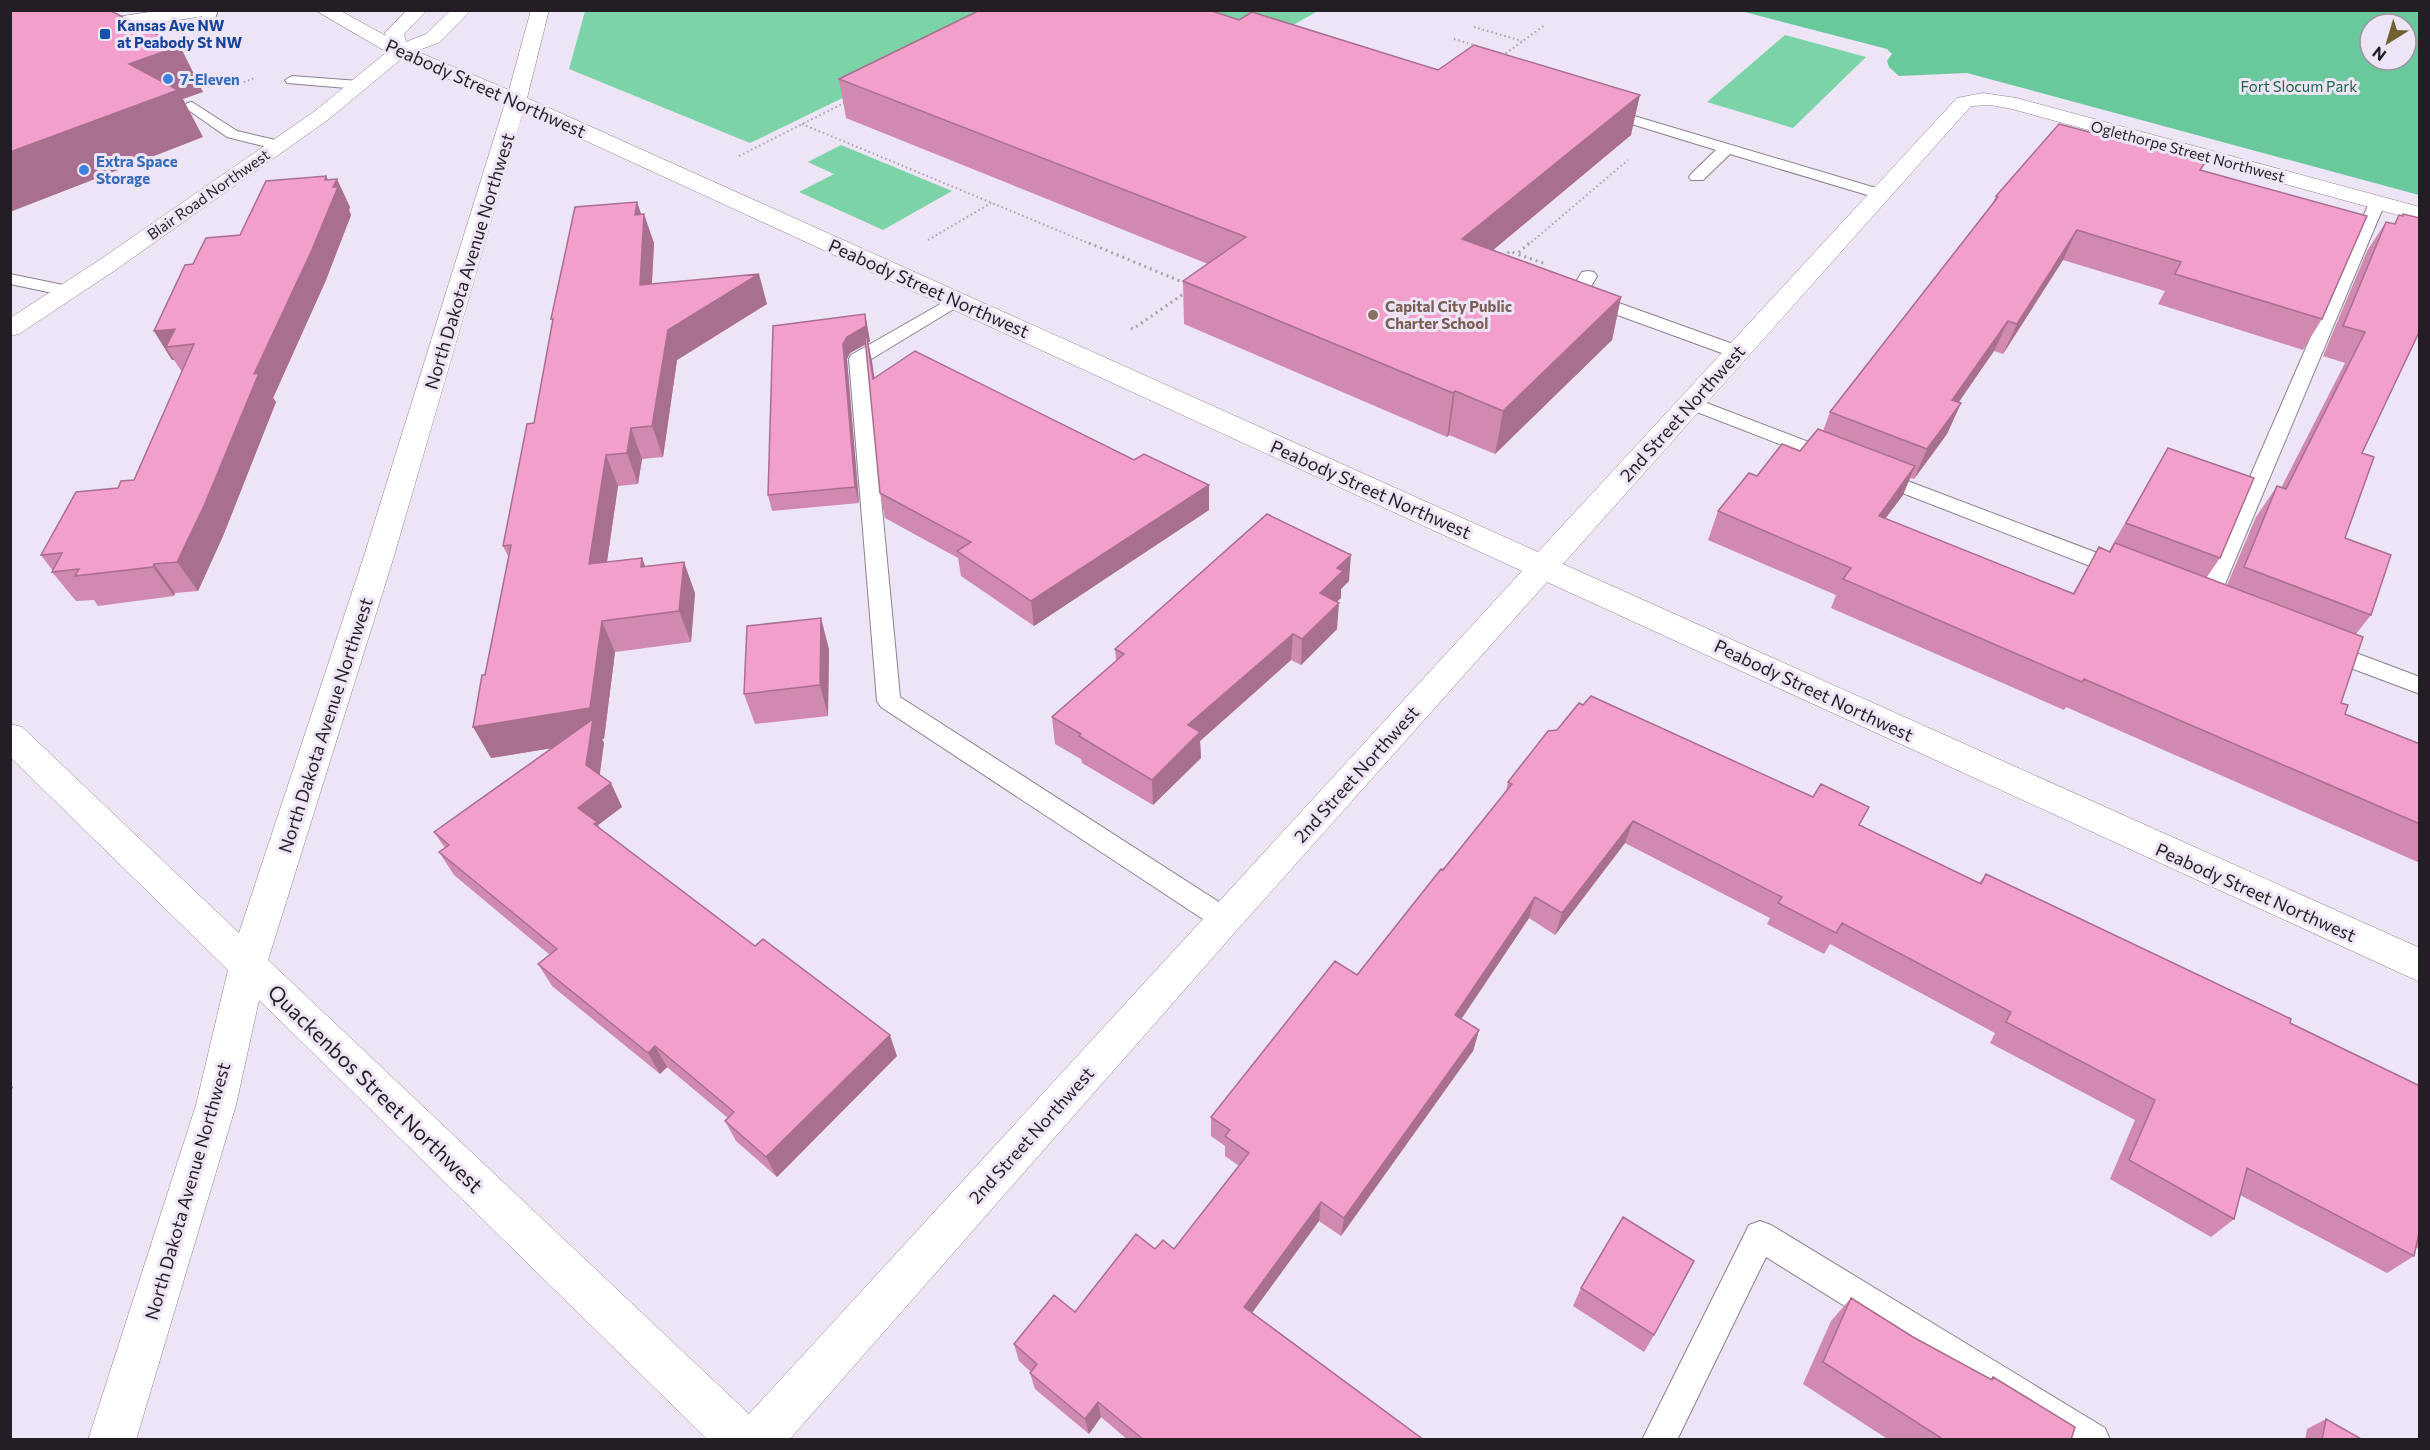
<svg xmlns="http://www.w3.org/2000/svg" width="2430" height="1450" viewBox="0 0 2430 1450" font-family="Commissioner,sans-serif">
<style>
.green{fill:#7cd3a8}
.forest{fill:#69c99c;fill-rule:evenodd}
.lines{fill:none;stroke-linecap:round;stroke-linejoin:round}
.lane-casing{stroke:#898190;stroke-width:2}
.street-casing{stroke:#898190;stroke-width:1}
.secondary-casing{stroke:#898190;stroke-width:1}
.path-far1{stroke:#a7a0ad;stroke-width:2;stroke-dasharray:1.5 3;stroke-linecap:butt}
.path{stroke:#a7a0ad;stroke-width:3;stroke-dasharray:2 4;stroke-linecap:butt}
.lane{fill:#fff;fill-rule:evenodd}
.street{fill:#fff;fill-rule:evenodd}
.secondary{fill:#fff;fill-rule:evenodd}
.wall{fill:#d089af}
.shaded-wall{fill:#a96f8e}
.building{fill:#f29fcb;stroke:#a96f8e;stroke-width:1.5}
.transit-dot{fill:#1a4fb4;stroke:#ede4f5;stroke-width:2}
.shop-dot{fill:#3f7fe0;stroke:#ede4f5;stroke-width:2}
.education-dot{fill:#8d6e63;stroke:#ede4f5;stroke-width:2}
.labels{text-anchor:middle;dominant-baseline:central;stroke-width:6;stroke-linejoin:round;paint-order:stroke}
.far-transit-label{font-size:15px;font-weight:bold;fill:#164399;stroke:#ede4f5;text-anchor:start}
.far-shop-label{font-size:15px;font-weight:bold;fill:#366cbe;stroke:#ede4f5;text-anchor:start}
.far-park-label{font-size:15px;fill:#1c6446;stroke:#ede4f5}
.far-street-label{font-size:15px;fill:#221e24;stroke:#ede4f5}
.far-education-label{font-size:15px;font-weight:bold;fill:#785e54;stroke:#ede4f5;text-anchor:start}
.street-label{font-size:18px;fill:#221e24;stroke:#ede4f5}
.near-street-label{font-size:21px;fill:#221e24;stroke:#ede4f5}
</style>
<rect width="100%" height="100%" fill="#ede4f5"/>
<path class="green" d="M 585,11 L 1021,11 L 750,143 L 569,69 Z
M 1181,11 L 1318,11 L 1270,38 Z
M 1785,35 L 1866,57 L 1793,128 L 1707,102 Z
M 841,145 L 952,191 L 883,230 L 799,192 L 834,174 L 808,162 Z"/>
<path class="forest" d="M 1741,11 L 2419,11 L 2419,195 L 1967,73 L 1899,76 L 1889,67 L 1887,61 L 1892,54 L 1887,49 ZM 2370,24 L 2406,24 L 2406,60 L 2370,60 Z"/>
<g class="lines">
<defs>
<path id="lane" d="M 204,10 L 218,10 L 212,27 L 202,27 L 200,24 Z
M 292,76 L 359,81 L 366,85 L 359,89 L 287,83 L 285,80 Z
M 192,102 L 237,131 L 284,142 L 287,145 L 279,150 L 227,137 L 187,109 L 185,106 L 187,103 Z
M 1604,107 L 1886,191 L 1888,194 L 1886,197 L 1874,197 L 1730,154 L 1703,180 L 1691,180 L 1689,177 L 1691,174 L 1716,150 L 1599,114 L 1597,111 Z
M 2377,198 L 2385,203 L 2217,603 L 2214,608 L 2206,611 L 2198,608 L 2195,603 L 2369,203 Z
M 1588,271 L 1594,272 L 1597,276 L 1589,290 L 1591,293 L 1744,348 L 1746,352 L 1744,356 L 1730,356 L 1579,301 L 1571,290 L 1582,272 Z
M 10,274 L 73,287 L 76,291 L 73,295 L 67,296 L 10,284 Z
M 956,295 L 962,296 L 965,300 L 962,304 L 868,361 L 900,697 L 1233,911 L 1237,919 L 1233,927 L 1224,930 L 1215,927 L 881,707 L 877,701 L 849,359 L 851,355 Z
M 1691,397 L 1840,454 L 1843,458 L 1840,462 L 1833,464 L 1826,462 L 1684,407 L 1681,403 L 1684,399 Z
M 1876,469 L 2129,565 L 2132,570 L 2129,575 L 2121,577 L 2113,575 L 1869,480 L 1866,475 L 1869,470 Z
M 2324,641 L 2420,677 L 2420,694 L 2316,655 L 2313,649 L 2316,643 Z
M 1760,1221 L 1771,1225 L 2105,1428 L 2110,1440 L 2060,1440 L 1766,1257 L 1677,1440 L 1642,1440 L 1749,1225 Z"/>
<path id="street" d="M 315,10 L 339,10 L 406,47 L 509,90 L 531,10 L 549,10 L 527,98 L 1538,552 L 1957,98 L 1983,93 L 2016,98 L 2420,207 L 2420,221 L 2012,109 L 1990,105 L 1971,106 L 1563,564 L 2420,948 L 2420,982 L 1547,582 L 1237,930 L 789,1440 L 708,1440 L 259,1000 L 236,1105 L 136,1440 L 88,1440 L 196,1105 L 228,970 L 10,757 L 10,724 L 22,727 L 239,933 L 364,556 L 505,103 L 392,55 ZM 523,112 L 1522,571 L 749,1414 L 268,960 L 394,556 Z"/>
<path id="secondary" d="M 163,10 L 213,10 L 211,14 L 204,16 L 10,45 L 10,33 Z
M 407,10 L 427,10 L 404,34 L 406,42 L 426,34 L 451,10 L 471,10 L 440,42 L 406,55 L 329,119 L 114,271 L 19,334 L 10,336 L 10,318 L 98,261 L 315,111 L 389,50 L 385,33 Z"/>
</defs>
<use href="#lane" class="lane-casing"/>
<use href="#street" class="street-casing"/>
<use href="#secondary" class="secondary-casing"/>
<path class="path-far1" d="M 1474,27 L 1522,41
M 1454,39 L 1503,54
M 1502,56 L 1545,25
M 237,87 L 234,86 L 255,78
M 802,124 L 1093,245
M 739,156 L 848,101
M 928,240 L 991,203
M 1528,245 L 1628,160"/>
<path class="path" d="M 1089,243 L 1187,284
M 1529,243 L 1517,254 L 1546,264
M 1503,257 L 1510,251 L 1517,254
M 1131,328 L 1133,329 L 1186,292"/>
<use href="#lane" class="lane"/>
<use href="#street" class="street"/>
<use href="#secondary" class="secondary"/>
</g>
<path class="wall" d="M 1239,20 L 1631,135 L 1493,250 L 1621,297 L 1612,340 L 1495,454 L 1449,435 L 1447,437 L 1184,324 L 1183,281 L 1208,264 L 846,118 L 839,79 Z
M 2205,163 L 2201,170 L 2322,319 L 2303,350 L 2158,304 L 2165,291 L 2063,260 L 2003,354 L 1994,351 L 1958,402 L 1961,403 L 1947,434 L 1914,479 L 1910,478 L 1903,495 L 1885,519 L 2073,593 L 2099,547 L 2109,551 L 2150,479 L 2168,448 L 2220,558 L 2207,577 L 2227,585 L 2256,517 L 2277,486 L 2281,488 L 2345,363 L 2323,356 L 2367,251 L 2386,222 L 2394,224 L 2399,215 L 2362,453 L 2345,538 L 2371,615 L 2356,634 L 2341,703 L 2345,714 L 2420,744 L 2420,863 L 2066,707 L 2064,710 L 1831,608 L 1836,595 L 1708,540 L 1718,511 L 1757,476 L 1800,451 L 1823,431 L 1830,412 L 1992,204 L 1996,196 Z
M 326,176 L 328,180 L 350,207 L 349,210 L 351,215 L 326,280 L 273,398 L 276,402 L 223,536 L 198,591 L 175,593 L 174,596 L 98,606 L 94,600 L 76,601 L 52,572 L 53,571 L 41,555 L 134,480 L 182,372 L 174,360 L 172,360 L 154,331 L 193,264 L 240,235 Z
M 637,202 L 641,214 L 654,243 L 652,284 L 767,304 L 677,360 L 663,457 L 642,459 L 638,484 L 618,486 L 607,562 L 642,558 L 645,567 L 695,593 L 691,642 L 615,652 L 604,739 L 602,739 L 604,743 L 599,775 L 622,807 L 598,825 L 600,829 L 897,1056 L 777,1177 L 736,1141 L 725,1121 L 728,1118 L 667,1067 L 660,1074 L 552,986 L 538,964 L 550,955 L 454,875 L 439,852 L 445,848 L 434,832 L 552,748 L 491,758 L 485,675 L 509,558 L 503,546 L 534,423 L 553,323 L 551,319 Z
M 865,314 L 868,330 L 870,342 L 868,342 L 874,378 L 1134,460 L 1209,485 L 1209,510 L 1034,626 L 961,576 L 958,558 L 885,518 L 880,493 L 866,344 L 850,353 L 847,359 L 859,503 L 772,511 L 768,495 Z
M 1349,581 L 1341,589 L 1341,598 L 1337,601 L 1337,629 L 1301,665 L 1291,660 L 1200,741 L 1201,758 L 1153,805 L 1082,763 L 1081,759 L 1055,744 L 1052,717 L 1116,661 L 1115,649 Z
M 829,649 L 828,716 L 755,724 L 744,694 Z
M 1508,782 L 1859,825 L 1979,883 L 1986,874 L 2420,1086 L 2420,1249 L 2415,1247 L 2414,1256 L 2387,1273 L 2240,1195 L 2234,1219 L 2211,1237 L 2110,1179 L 2135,1120 L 1990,1043 L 1995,1033 L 1830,944 L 1824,954 L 1767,924 L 1770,918 L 1625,843 L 1555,935 L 1529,918 L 1461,1019 L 1479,1030 L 1473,1051 L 1341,1236 L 1319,1221 L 1252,1312 L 1424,1440 L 1128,1440 L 1101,1417 L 1089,1434 L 1035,1389 L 1030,1373 L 1031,1372 L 1019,1361 L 1014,1344 L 1075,1312 L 1155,1249 L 1174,1249 L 1239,1166 L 1225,1156 L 1225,1146 L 1211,1136 L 1211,1117 L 1357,975 L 1506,791 Z
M 1581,1288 L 1654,1335 L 1644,1352 L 1573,1306 Z
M 1851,1298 L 1913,1337 L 1990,1379 L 1993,1377 L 2071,1440 L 1889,1440 L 1803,1384 L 1831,1321 Z
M 2326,1419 L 2363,1440 L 2305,1440 L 2307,1429 Z"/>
<path class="shaded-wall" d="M 180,46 L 203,92 L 183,99 L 203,137 L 10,212 L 10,152 L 129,64 Z
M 1640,95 L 1631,135 L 1456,281 L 1462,239 Z
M 326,176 L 335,194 L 333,187 L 337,179 L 350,207 L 349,210 L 351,215 L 326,280 L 273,398 L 276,402 L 223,536 L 198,591 L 177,562 L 254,374 Z
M 637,202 L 644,223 L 644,214 L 654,243 L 650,315 L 640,285 L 635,215 Z
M 2077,230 L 2063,260 L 2003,354 L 2017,324 Z
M 759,274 L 767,304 L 677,360 L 663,457 L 652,426 L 668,330 Z
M 1621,297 L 1612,340 L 1495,454 L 1503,411 Z
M 865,314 L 868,330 L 870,342 L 868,342 L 872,361 L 878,403 L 873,379 L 868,343 L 850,353 L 847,359 L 859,503 L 855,487 L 843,344 L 847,337 Z
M 2008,321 L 1994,351 L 1939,431 L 1952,400 Z
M 175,329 L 166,347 L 174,360 L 172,360 L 154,331 Z
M 1455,391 L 1449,435 L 1447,437 L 1453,393 Z
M 1961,403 L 1947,434 L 1914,479 L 1927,449 Z
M 631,428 L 642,459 L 638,484 L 627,453 Z
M 606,455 L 618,486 L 602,595 L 589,564 Z
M 1915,466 L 1903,495 L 1866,544 L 1879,516 Z
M 1209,485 L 1209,510 L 1034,626 L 1031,601 Z
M 1351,555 L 1349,581 L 1341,589 L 1341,598 L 1318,620 L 1320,593 L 1337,568 Z
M 642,558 L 654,589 L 641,567 Z
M 684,562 L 695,593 L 691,642 L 679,611 Z
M 154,564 L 175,593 L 174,596 L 153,567 Z
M 1339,603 L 1337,629 L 1301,665 L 1302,639 Z
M 821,618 L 829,649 L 828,716 L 820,685 Z
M 602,621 L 615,652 L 604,739 L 602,739 L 604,743 L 598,788 L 586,765 L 589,742 L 491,758 L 473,727 Z
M 1293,634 L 1291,660 L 1200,741 L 1201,758 L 1153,805 L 1152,780 L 1188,725 Z
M 611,783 L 622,807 L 598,825 L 608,845 L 578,808 Z
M 1633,821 L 1625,843 L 1555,935 L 1562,913 Z
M 1535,897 L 1529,918 L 1450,1036 L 1455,1015 Z
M 1479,1030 L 1473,1051 L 1341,1236 L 1344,1218 Z
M 890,1035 L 897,1056 L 777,1177 L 766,1157 Z
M 655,1046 L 667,1067 L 660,1074 L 648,1053 Z
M 10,1085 L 13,1087 L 10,1094 Z
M 1321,1202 L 1319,1221 L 1244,1324 L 1244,1307 Z
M 1098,1402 L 1101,1417 L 1089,1434 L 1085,1419 Z"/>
<path class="building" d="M 10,10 L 109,10 L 180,46 L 129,64 L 178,90 L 10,152 Z
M 980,10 L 1209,10 L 1239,20 L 1252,12 L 1438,70 L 1474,45 L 1640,95 L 1462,239 L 1621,297 L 1503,411 L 1455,391 L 1453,393 L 1183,281 L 1246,237 L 839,79 Z
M 2059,124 L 2205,163 L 2200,170 L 2367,216 L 2322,319 L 2175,274 L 2181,262 L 2077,230 L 2017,324 L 2008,321 L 1952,400 L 1961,403 L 1927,449 L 1830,412 L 1998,197 L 1996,196 Z
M 326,176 L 325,180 L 337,179 L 333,187 L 338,187 L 311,252 L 254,374 L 259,373 L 204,506 L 177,562 L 154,564 L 153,567 L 75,576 L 79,569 L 52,572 L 62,553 L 41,555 L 76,492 L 118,488 L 121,481 L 134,480 L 194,344 L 166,347 L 175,329 L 154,331 L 185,265 L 193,264 L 206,238 L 240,235 L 266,181 Z
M 637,202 L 635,215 L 644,214 L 640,285 L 759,274 L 668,330 L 652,426 L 631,428 L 627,453 L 606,455 L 589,564 L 642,558 L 641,567 L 684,562 L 679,611 L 602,621 L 590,708 L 473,727 L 482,675 L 485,675 L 511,545 L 503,546 L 527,424 L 534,423 L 553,319 L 551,319 L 575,207 Z
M 2403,214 L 2420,218 L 2420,330 L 2362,453 L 2374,457 L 2345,538 L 2391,555 L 2371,615 L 2244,567 L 2277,486 L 2286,489 L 2365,332 L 2343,326 L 2386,222 L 2395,224 L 2399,215 L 2403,216 Z
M 865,314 L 866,326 L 847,337 L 843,344 L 855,487 L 768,495 L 773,326 Z
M 867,337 L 873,379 L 915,351 L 1134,460 L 1144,454 L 1209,485 L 1031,601 L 957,551 L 971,542 L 880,493 L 865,338 Z
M 1818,429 L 1915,466 L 1879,516 L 2074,594 L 2099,547 L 2110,552 L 2115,543 L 2363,637 L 2341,703 L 2348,705 L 2345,714 L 2420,744 L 2420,824 L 2084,679 L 2082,682 L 1843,579 L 1851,568 L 1718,511 L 1749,473 L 1757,476 L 1782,444 L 1800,451 Z
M 2168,448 L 2254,478 L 2220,558 L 2126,523 Z
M 1267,514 L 1351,555 L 1337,568 L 1343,571 L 1320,593 L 1339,603 L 1302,639 L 1293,634 L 1188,725 L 1200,732 L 1152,780 L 1079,736 L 1081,734 L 1052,717 L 1124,654 L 1115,649 Z
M 821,618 L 820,685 L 744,694 L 747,626 Z
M 1591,696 L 1813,797 L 1821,784 L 1869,807 L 1859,825 L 1981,884 L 1986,874 L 2291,1019 L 2290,1023 L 2420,1086 L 2420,1228 L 2414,1256 L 2247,1168 L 2234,1219 L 2129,1160 L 2155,1100 L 2006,1022 L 2011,1012 L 1842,923 L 1836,933 L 1778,903 L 1782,897 L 1633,821 L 1562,913 L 1535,897 L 1455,1015 L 1479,1030 L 1344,1218 L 1321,1202 L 1244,1307 L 1424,1440 L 1144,1440 L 1098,1402 L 1085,1419 L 1030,1373 L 1037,1364 L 1014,1344 L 1054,1295 L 1075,1312 L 1136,1234 L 1155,1249 L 1163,1240 L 1174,1249 L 1249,1153 L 1225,1136 L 1230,1130 L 1211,1117 L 1335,961 L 1357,975 L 1441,869 L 1443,870 L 1512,784 L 1508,782 L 1548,731 L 1557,730 L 1579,703 L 1583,705 Z
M 593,719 L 586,765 L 611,783 L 578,808 L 597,822 L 594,824 L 755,946 L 763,939 L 890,1035 L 766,1157 L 725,1121 L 734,1112 L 655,1046 L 648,1053 L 538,964 L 557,949 L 439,852 L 449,845 L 434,832 Z
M 1623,1217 L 1694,1261 L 1654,1335 L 1581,1288 Z
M 1851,1298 L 1913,1337 L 1992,1380 L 1993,1377 L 2075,1427 L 2071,1440 L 1944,1440 L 1823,1362 Z
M 2326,1419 L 2363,1440 L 2322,1440 Z"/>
<rect class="transit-dot" x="99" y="28" width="12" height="12" rx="3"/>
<g class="shop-dot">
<circle cx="168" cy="79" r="6"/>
<circle cx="84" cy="170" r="6"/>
</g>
<circle class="education-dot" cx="1373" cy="315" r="6"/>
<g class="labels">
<g class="far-transit-label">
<text x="117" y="25">Kansas Ave NW<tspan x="117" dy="17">at Peabody St NW</tspan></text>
</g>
<g class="far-shop-label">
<text x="180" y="79">7-Eleven</text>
<text x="96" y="161">Extra Space<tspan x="96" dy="17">Storage</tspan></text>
</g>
<g class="far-park-label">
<text x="2299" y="86">Fort Slocum Park</text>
</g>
<g class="far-street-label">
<text transform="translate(2188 151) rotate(15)">Oglethorpe Street Northwest</text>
<text transform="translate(208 194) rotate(-35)">Blair Road Northwest</text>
</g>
<g class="far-education-label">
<text x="1385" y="306">Capital City Public<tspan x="1385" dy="17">Charter School</tspan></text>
</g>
<g class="street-label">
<text transform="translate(486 88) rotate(24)">Peabody Street Northwest</text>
<text transform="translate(469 261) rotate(-73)">North Dakota Avenue Northwest</text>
<text transform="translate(929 288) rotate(24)">Peabody Street Northwest</text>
<text transform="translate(1682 413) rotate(-48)">2nd Street Northwest</text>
<text transform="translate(1371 489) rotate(24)">Peabody Street Northwest</text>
<text transform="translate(1814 690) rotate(25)">Peabody Street Northwest</text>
<text transform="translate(325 725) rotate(-72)">North Dakota Avenue Northwest</text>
<text transform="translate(1356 774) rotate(-48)">2nd Street Northwest</text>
<text transform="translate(2256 892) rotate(24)">Peabody Street Northwest</text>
<text transform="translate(1031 1135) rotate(-48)">2nd Street Northwest</text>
<text transform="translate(187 1191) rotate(-74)">North Dakota Avenue Northwest</text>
</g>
<g class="near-street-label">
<text transform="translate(376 1088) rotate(44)">Quackenbos Street Northwest</text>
</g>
</g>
<rect width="2430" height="1450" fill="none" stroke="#221e24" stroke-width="24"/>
<g transform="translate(2388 42) rotate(217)"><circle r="28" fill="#ede4f5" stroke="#9c95a1" stroke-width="1.5"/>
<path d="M0-4.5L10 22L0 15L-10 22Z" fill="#736230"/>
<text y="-9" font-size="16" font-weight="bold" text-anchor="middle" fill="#221e24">N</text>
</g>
</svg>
